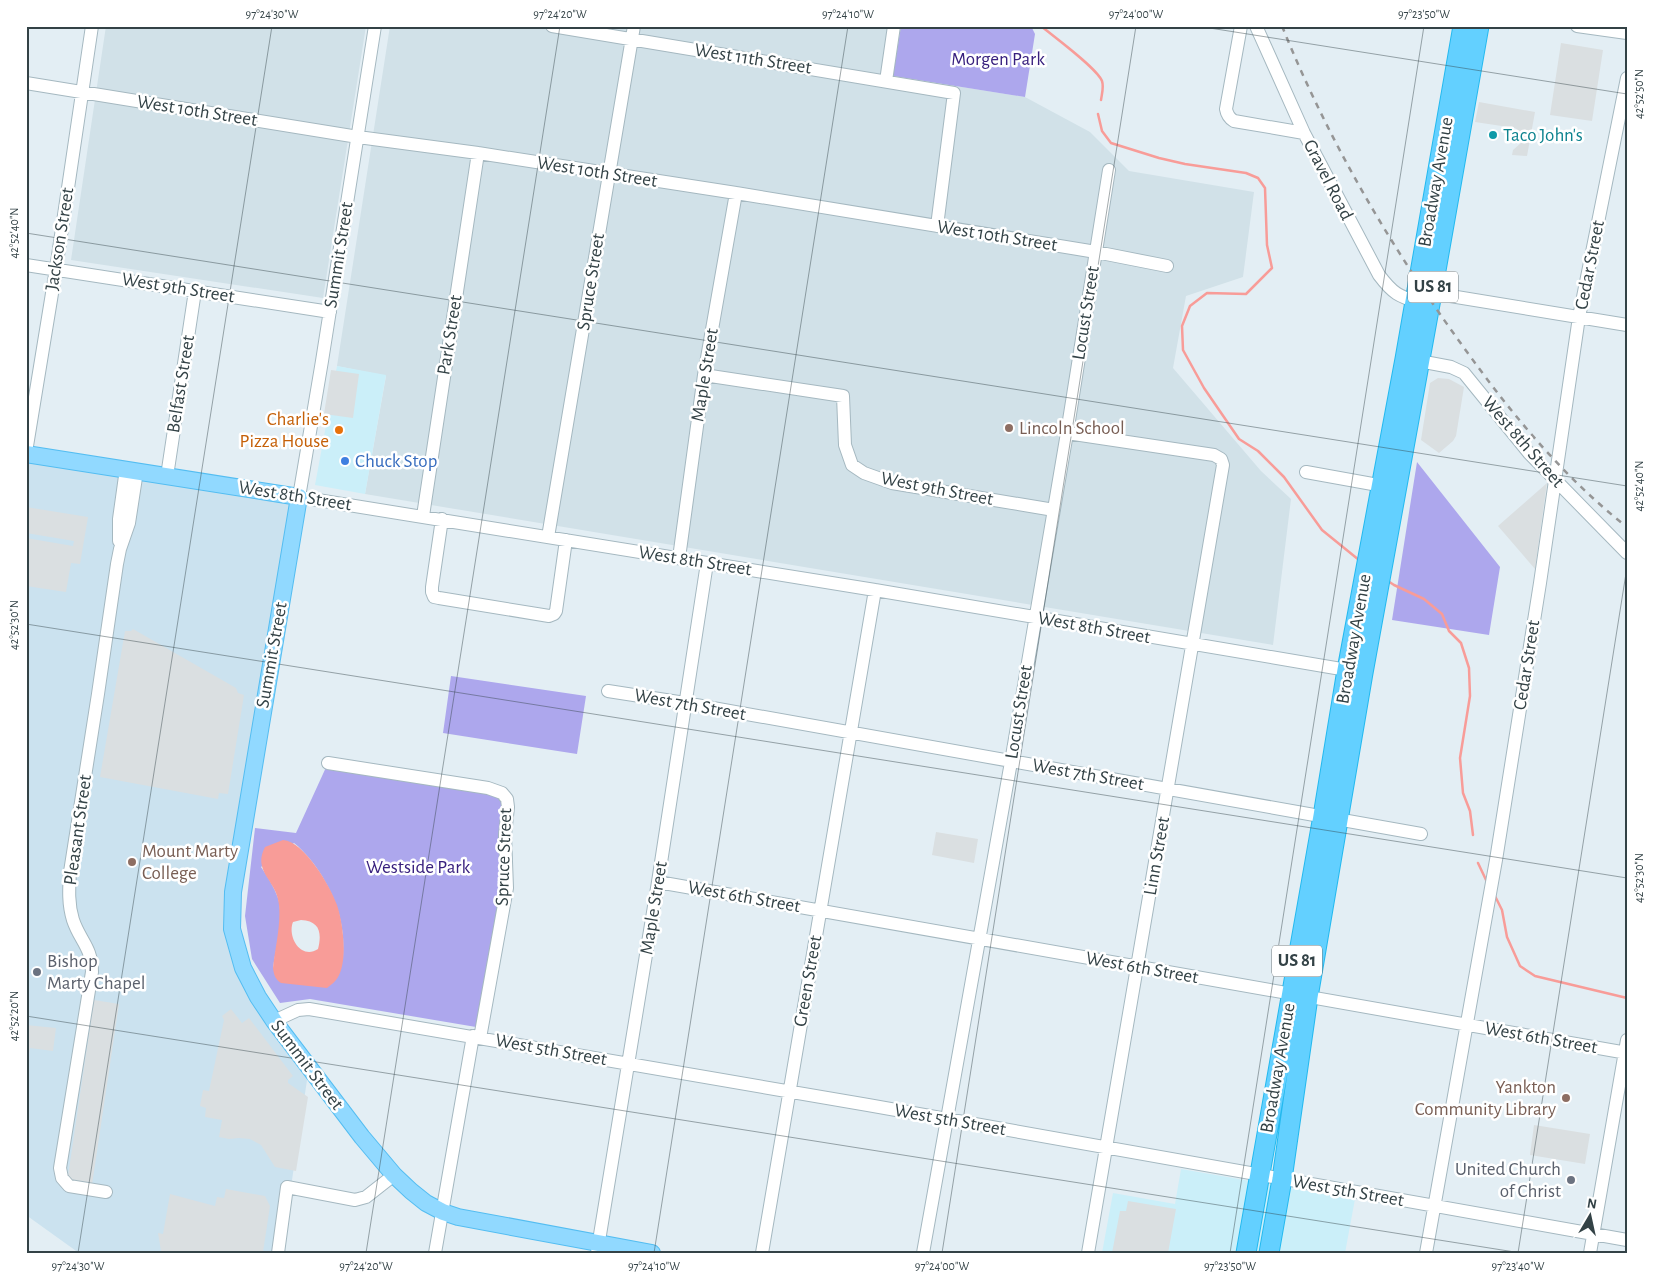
<svg xmlns="http://www.w3.org/2000/svg" width="1653" height="1279" viewBox="0 0 1653 1279" font-family="'Alegreya Sans',sans-serif">
<style>
.residential{fill:#d1e1e8}
.commercial{fill:#cbeff9}
.education{fill:#cbe2ef}
.green{fill:#ada7ed;fill-rule:evenodd}
.parking{fill:#dadfe1}
.water{fill:#f89c98;fill-rule:evenodd}
.lines{fill:none;stroke-linecap:round;stroke-linejoin:round}
.stream{stroke:#f89c98;stroke-width:2.5}
.minor-casing{stroke:#a5b8c0;stroke-width:14}
.major-casing{stroke:#54bdf1;stroke-width:18}
.highway-casing{stroke:#23b9ef;stroke-width:21}
.minor{stroke:#fff;stroke-width:12}
.major{stroke:#91d9ff;stroke-width:16}
.highway{stroke:#63d0ff;stroke-width:19}
.rail{stroke:#959595;stroke-width:2.5;stroke-dasharray:6 6;stroke-linecap:butt}
.ticks{fill:none;stroke:#334246;stroke-width:1;stroke-opacity:0.45}
.culture-dot{fill:#0f9aa8;stroke:#fff;stroke-width:2}
.education-dot{fill:#8d6e63;stroke:#fff;stroke-width:2}
.food-dot{fill:#e8710a;stroke:#fff;stroke-width:2}
.shop-dot{fill:#3f7fe0;stroke:#fff;stroke-width:2}
.worship-dot{fill:#6b7280;stroke:#fff;stroke-width:2}
.labels{text-anchor:middle;dominant-baseline:central;stroke-width:5;stroke-linejoin:round;paint-order:stroke}
.shield{fill:#fff;stroke:#707b7e;stroke-width:1}
.shield-label{font-size:18px;font-weight:bold;fill:#334246}
.street-label{font-size:19px;fill:#334246;stroke:#fff}
.park-label{font-size:19px;fill:#38207e;stroke:#fff}
.culture-label{font-size:19px;fill:#0d838f;stroke:#fff;text-anchor:start}
.food-label{font-size:19px;fill:#c56008;stroke:#fff;text-anchor:end}
.education-label{font-size:19px;fill:#785e54;stroke:#fff;text-anchor:start}
.shop-label{font-size:19px;fill:#366cbe;stroke:#fff;text-anchor:start}
.worship-label{font-size:19px;fill:#5b616d;stroke:#fff;text-anchor:start}
.neatline{fill:none;stroke:#334246;stroke-width:2}
.ticks-label{font-size:12px;text-anchor:middle;fill:#334246}
</style>
<rect width="100%" height="100%" fill="#e3eef4"/>
<path class="residential" d="M 106,26 L 366,26 L 323,298 L 71,260 Z
M 390,26 L 901,26 L 894,76 L 1025,97 L 1090,132 L 1129,171 L 1254,192 L 1243,277 L 1186,296 L 1173,368 L 1261,471 L 1291,499 L 1273,645 L 365,494 L 386,376 L 337,366 Z"/>
<path class="commercial" d="M 337,366 L 386,375 L 365,494 L 315,485 Z
M 1181,1169 L 1355,1199 L 1345,1253 L 1102,1253 L 1113,1193 L 1175,1204 Z"/>
<path class="education" d="M 26,454 L 299,497 L 233,892 L 243,968 L 309,1067 L 281,1253 L 79,1253 L 26,1215 Z"/>
<path class="green" d="M 901,26 L 1031,26 L 1035,34 L 1025,97 L 893,76 Z
M 1417,462 L 1500,567 L 1489,635 L 1392,620 Z
M 451,676 L 586,696 L 577,754 L 443,733 Z
M 328,763 L 502,793 L 507,888 L 476,1027 L 310,999 L 280,1003 L 252,959 L 245,916 L 255,828 L 296,833 ZM 294,843 C 317,861 339,900 342,929 C 344,939 343,950 343,960 L 273,968 C 276,948 284,917 278,898 C 274,887 268,877 261,867 Z"/>
<path class="parking" d="M 1561,43 L 1603,50 L 1592,121 L 1550,115 Z
M 1479,102 L 1535,112 L 1527,156 L 1512,155 L 1513,150 L 1521,143 L 1522,138 L 1519,131 L 1515,128 L 1475,122 Z
M 331,370 L 359,374 L 353,418 L 324,414 Z
M 1438,378 L 1449,379 L 1464,387 L 1456,436 L 1453,441 L 1439,453 L 1421,440 L 1430,383 Z
M 1547,483 L 1535,569 L 1498,526 Z
M 26,507 L 88,517 L 80,564 L 71,563 L 66,592 L 26,586 L 26,538 L 73,546 L 74,541 L 26,533 Z
M 133,629 L 236,688 L 238,693 L 244,695 L 228,794 L 219,793 L 218,799 L 100,777 L 125,631 L 131,631 Z
M 936,832 L 978,839 L 974,863 L 932,855 Z
M 94,1000 L 119,1004 L 92,1185 L 74,1182 L 68,1176 Z
M 231,1009 L 242,1023 L 249,1018 L 293,1076 L 288,1080 L 288,1083 L 308,1097 L 296,1171 L 275,1167 L 261,1145 L 250,1139 L 239,1138 L 229,1139 L 219,1137 L 222,1120 L 205,1117 L 206,1108 L 200,1106 L 203,1090 L 209,1091 L 224,1020 L 222,1016 Z
M 26,1025 L 56,1028 L 53,1051 L 30,1048 L 26,1071 Z
M 1534,1125 L 1590,1134 L 1585,1164 L 1530,1155 Z
M 226,1189 L 265,1196 L 270,1206 L 263,1252 L 166,1253 L 161,1251 L 158,1233 L 163,1234 L 170,1194 L 215,1206 L 217,1197 L 224,1198 Z
M 1128,1201 L 1176,1209 L 1168,1253 L 1112,1253 L 1120,1211 L 1126,1211 Z"/>
<path class="water" d="M 283,840 C 305,842 330,886 337,905 C 343,923 348,960 338,977 C 336,981 331,985 327,988 L 281,983 C 275,979 274,975 273,968 C 275,948 281,926 279,905 C 277,880 252,872 265,847 ZM 301,920 C 320,921 322,933 318,949 C 301,960 287,937 293,922 Z"/>
<g class="lines">
<path class="stream" d="M 1041,26 C 1053,36 1097,68 1102,81 C 1104,87 1102,93 1101,100
M 1098,114 L 1102,131 L 1111,143 L 1159,158 L 1185,164 L 1246,173 L 1258,178 L 1265,188 L 1267,245 L 1272,268 L 1246,294 L 1207,293 L 1190,306 L 1182,326 L 1183,350 L 1204,388 L 1239,439 L 1258,451 L 1284,477 L 1322,530 L 1359,560
M 1388,581 L 1394,585 L 1424,599 L 1442,614 L 1449,631 L 1461,643 L 1469,668 L 1470,696 L 1460,758 L 1463,793 L 1470,811 L 1473,835
M 1478,863 L 1487,882
M 1495,896 L 1502,910 L 1507,937 L 1520,966 L 1535,976 L 1627,998"/>
<defs>
<path id="minor" d="M 375,26 L 322,361 L 299,497 L 875,590 L 1353,671
M 552,26 L 954,93 L 937,226
M 1241,26 L 1226,109 C 1227,115 1229,118 1234,121 L 1304,133
M 1256,26 L 1304,133 L 1379,275 C 1394,295 1399,296 1422,304
M 1577,26 L 1627,33
M 886,81 L 894,26
M 26,83 L 358,137 L 478,153 L 736,193 L 1096,252 L 1167,266
M 26,265 L 330,312
M 1432,293 L 1627,325
M 1414,360 L 1451,367 L 1464,373 L 1529,453 L 1627,553
M 704,375 L 843,396 L 845,445 L 852,465 L 864,473 L 892,483 L 1054,510
M 1067,433 L 1214,455 L 1221,459 L 1223,465 L 1088,1253
M 26,452 L 56,269 L 92,26
M 1306,472 L 1389,487
M 167,476 L 195,291
M 423,516 L 478,153
M 442,519 L 432,587 L 432,592 L 434,597 L 439,598 L 549,616 L 554,614 L 556,611 L 566,540
M 548,537 L 634,26
M 119,541 L 119,519 L 126,469
M 679,558 L 704,375 L 736,193
M 608,691 L 685,703 L 1421,834
M 328,763 L 488,788 L 502,793 L 507,799 L 508,807 L 505,835 L 507,888 L 480,1038
M 658,882 L 1627,1053
M 274,1021 L 298,1010 L 309,1009 L 868,1105 L 1627,1240
M 106,1192 L 69,1186 L 62,1178 L 60,1168 L 92,972 C 92,947 80,941 73,920 C 68,904 69,889 70,872 L 98,694 L 117,564 L 120,549 L 129,523 L 137,471
M 278,1253 L 287,1187 L 355,1200 L 366,1197 L 394,1175
M 435,1253 L 473,1036
M 597,1253 L 658,882 L 707,563
M 762,1253 L 875,590
M 923,1253 L 1011,762 L 1067,433 L 1109,170
M 1426,1253 L 1496,860 L 1540,583 L 1579,317 L 1627,78
M 1590,1253 L 1627,1040"/>
<path id="major" d="M 26,454 L 299,497 L 233,892 L 232,929 L 243,968 L 258,997 L 274,1021 L 362,1137 L 394,1175 L 411,1191 L 426,1203 L 443,1212 L 458,1217 L 652,1253"/>
<path id="highway" d="M 1246,1253 L 1323,816 L 1347,670 L 1405,359 L 1463,26
M 1269,1253 L 1282,1179 L 1308,997 L 1363,673 L 1432,293 L 1479,26"/>
</defs>
<use href="#minor" class="minor-casing"/>
<use href="#major" class="major-casing"/>
<use href="#highway" class="highway-casing"/>
<use href="#minor" class="minor"/>
<use href="#major" class="major"/>
<use href="#highway" class="highway"/>
<path class="rail" d="M 1282,26 C 1328,140 1390,246 1462,345 C 1510,412 1562,476 1627,527"/>
</g>
<path class="ticks" d="M 1197,26 L 1627,94M 26,233 L 1627,486M 26,624 L 1627,878M 26,1016 L 1521,1253M 78,1253 L 272,26M 366,1253 L 560,26M 654,1253 L 848,26M 942,1253 L 1136,26M 1230,1253 L 1424,26M 1518,1253 L 1627,567"/>
<circle class="culture-dot" cx="1493" cy="135" r="5"/>
<g class="education-dot">
<circle cx="1009" cy="428" r="5"/>
<circle cx="132" cy="862" r="5"/>
<circle cx="1566" cy="1098" r="5"/>
</g>
<circle class="food-dot" cx="339" cy="430" r="5"/>
<circle class="shop-dot" cx="345" cy="461" r="5"/>
<g class="worship-dot">
<circle cx="37" cy="972" r="5"/>
<circle cx="1571" cy="1180" r="5"/>
</g>
<g class="labels">
<g class="shield">
<rect x="1408" y="271.5" width="50" height="31" rx="4"/>
<rect x="1272" y="945.5" width="50" height="31" rx="4"/>
</g>
<g class="shield-label">
<text x="1433" y="287">US 81</text>
<text x="1297" y="961">US 81</text>
</g>
<g class="street-label">
<text transform="translate(753 59) rotate(9)">West 11th Street</text>
<text transform="translate(197 111) rotate(9)">West 10th Street</text>
<text transform="translate(597 172) rotate(9)">West 10th Street</text>
<text transform="translate(1328 180) rotate(63)">Gravel Road</text>
<text transform="translate(1436 182) rotate(-80)">Broadway Avenue</text>
<text transform="translate(997 236) rotate(9)">West 10th Street</text>
<text transform="translate(60 239) rotate(-81)">Jackson Street</text>
<text transform="translate(339 255) rotate(-81)">Summit Street</text>
<text transform="translate(1590 265) rotate(-79)">Cedar Street</text>
<text transform="translate(591 282) rotate(-81)">Spruce Street</text>
<text transform="translate(178 288) rotate(9)">West 9th Street</text>
<text transform="translate(1086 313) rotate(-81)">Locust Street</text>
<text transform="translate(450 335) rotate(-81)">Park Street</text>
<text transform="translate(705 375) rotate(-81)">Maple Street</text>
<text transform="translate(181 384) rotate(-81)">Belfast Street</text>
<text transform="translate(1523 442) rotate(49)">West 8th Street</text>
<text transform="translate(937 489) rotate(11)">West 9th Street</text>
<text transform="translate(295 496) rotate(9)">West 8th Street</text>
<text transform="translate(695 561) rotate(9)">West 8th Street</text>
<text transform="translate(1094 628) rotate(10)">West 8th Street</text>
<text transform="translate(1354 639) rotate(-80)">Broadway Avenue</text>
<text transform="translate(272 655) rotate(-80)">Summit Street</text>
<text transform="translate(1527 665) rotate(-81)">Cedar Street</text>
<text transform="translate(690 705) rotate(10)">West 7th Street</text>
<text transform="translate(1019 712) rotate(-81)">Locust Street</text>
<text transform="translate(1088 775) rotate(10)">West 7th Street</text>
<text transform="translate(78 830) rotate(-82)">Pleasant Street</text>
<text transform="translate(1157 856) rotate(-80)">Linn Street</text>
<text transform="translate(504 857) rotate(-88)">Spruce Street</text>
<text transform="translate(744 897) rotate(10)">West 6th Street</text>
<text transform="translate(654 908) rotate(-81)">Maple Street</text>
<text transform="translate(1142 968) rotate(10)">West 6th Street</text>
<text transform="translate(808 981) rotate(-80)">Green Street</text>
<text transform="translate(1541 1038) rotate(10)">West 6th Street</text>
<text transform="translate(551 1050) rotate(10)">West 5th Street</text>
<text transform="translate(307 1065) rotate(53)">Summit Street</text>
<text transform="translate(1278 1068) rotate(-80)">Broadway Avenue</text>
<text transform="translate(950 1120) rotate(10)">West 5th Street</text>
<text transform="translate(1348 1191) rotate(10)">West 5th Street</text>
</g>
<g class="park-label">
<text x="998" y="59">Morgen Park</text>
<text x="418" y="867">Westside Park</text>
</g>
<g class="culture-label">
<text x="1503" y="135">Taco John's</text>
</g>
<g class="food-label">
<text x="329" y="419">Charlie's<tspan x="329" dy="22">Pizza House</tspan></text>
</g>
<g class="education-label">
<text x="1019" y="428">Lincoln School</text>
<text x="142" y="851">Mount Marty<tspan x="142" dy="22">College</tspan></text>
<text x="1556" y="1087" text-anchor="end">Yankton<tspan x="1556" dy="22">Community Library</tspan></text>
</g>
<g class="shop-label">
<text x="355" y="461">Chuck Stop</text>
</g>
<g class="worship-label">
<text x="47" y="961">Bishop<tspan x="47" dy="22">Marty Chapel</tspan></text>
<text x="1561" y="1169" text-anchor="end">United Church<tspan x="1561" dy="22">of Christ</tspan></text>
</g>
</g>
<rect width="1653" height="1279" fill="none" stroke="#ffffff" stroke-width="55"/>
<g transform="translate(1590 1216) rotate(9)" stroke="#ffffff" stroke-width="4" paint-order="stroke">
<path d="M0-4L9 19L0 12L-9 19Z" fill="#334246"/>
<text y="-8" font-size="14" font-weight="bold" text-anchor="middle" fill="#334246">N</text>
</g>
<rect x="28" y="28" width="1598" height="1224" class="neatline"/>
<g class="ticks-label">
<text x="272" y="18">97°24'30"W</text>
<text x="560" y="18">97°24'20"W</text>
<text x="848" y="18">97°24'10"W</text>
<text x="1136" y="18">97°24'00"W</text>
<text x="1424" y="18">97°23'50"W</text>
<text transform="translate(1639 94) rotate(-90)" y="4">42°52'50"N</text>
<text transform="translate(14 233) rotate(-90)" y="4">42°52'40"N</text>
<text transform="translate(1639 486) rotate(-90)" y="4">42°52'40"N</text>
<text transform="translate(14 625) rotate(-90)" y="4">42°52'30"N</text>
<text transform="translate(1639 878) rotate(-90)" y="4">42°52'30"N</text>
<text transform="translate(14 1016) rotate(-90)" y="4">42°52'20"N</text>
<text x="78" y="1270">97°24'30"W</text>
<text x="366" y="1270">97°24'20"W</text>
<text x="654" y="1270">97°24'10"W</text>
<text x="942" y="1270">97°24'00"W</text>
<text x="1230" y="1270">97°23'50"W</text>
<text x="1518" y="1270">97°23'40"W</text>
</g>
</svg>
